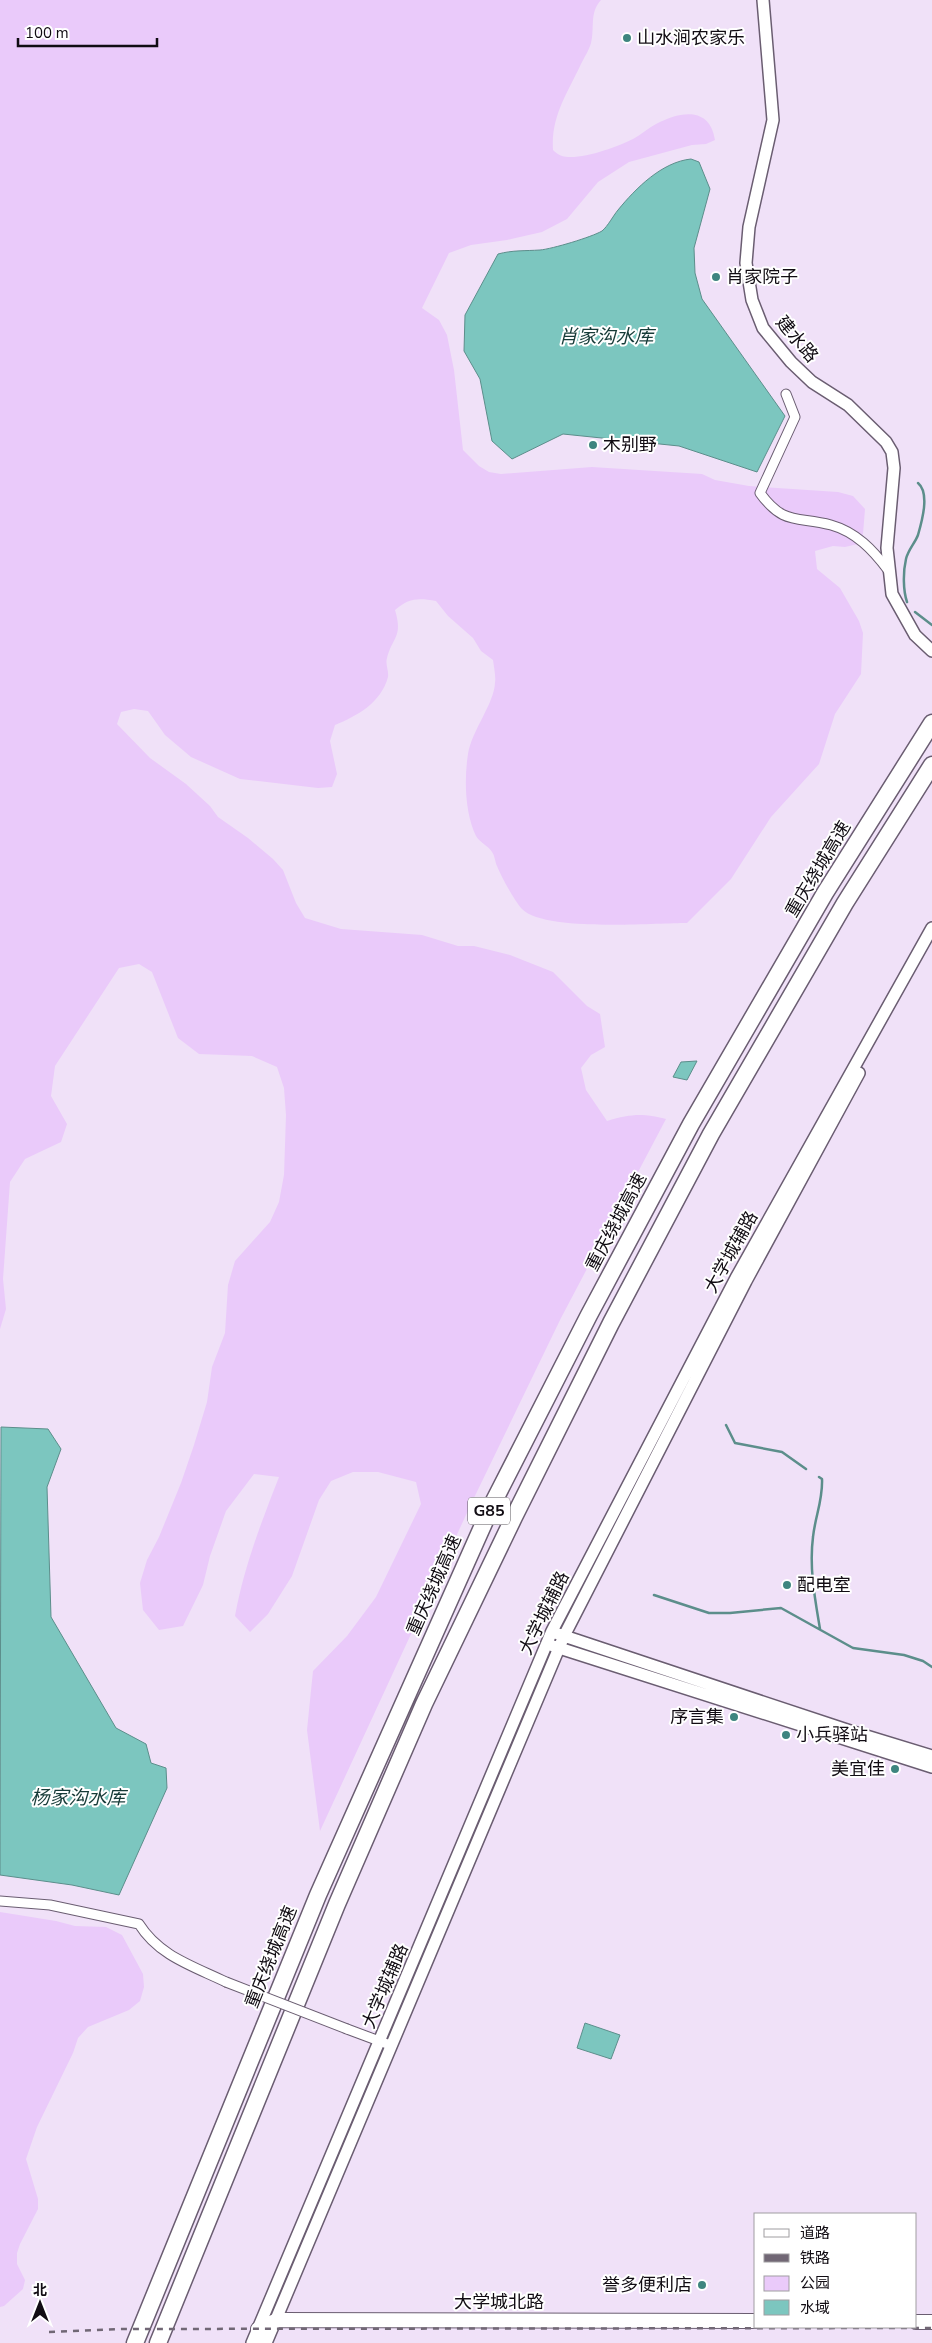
<svg xmlns="http://www.w3.org/2000/svg" width="932" height="2343" viewBox="0 0 932 2343" font-family="'Nunito Sans','Noto Sans SC',sans-serif">
<style>
.green{fill:#eacafa}
.water{fill:#7cc6bf;stroke:#5c8e8b}
.lines{fill:none;stroke-linecap:round;stroke-linejoin:round}
.stream{stroke:#5c8e8b;stroke-width:2.5}
.minor-casing{stroke:#6a5d71;stroke-width:11}
.tertiary-casing{stroke:#6a5d71;stroke-width:14}
.primary-casing{stroke:#6a5d71;stroke-width:16}
.motorway-casing{stroke:#6a5d71;stroke-width:19}
.minor{stroke:#fff;stroke-width:9}
.tertiary{stroke:#fff;stroke-width:11}
.primary{stroke:#fff;stroke-width:14}
.motorway{stroke:#fff;stroke-width:16}
.rail{stroke:#716775;stroke-width:2.5;stroke-dasharray:6 6;stroke-linecap:butt}
.minor-bridge-casing{stroke:#6a5d71;stroke-width:11;stroke-linecap:butt}
.minor-bridge{stroke:#fff;stroke-width:9}
.poi-dot{fill:#3e857f;stroke:#fff;stroke-width:2}
.labels{text-anchor:middle;dominant-baseline:central;stroke-width:4;stroke-linejoin:round;paint-order:stroke}
.shield{fill:#fff;stroke:#58555a;stroke-width:1}
.shield-label{font-size:16px;font-weight:bold;fill:#110c13}
.poi-label{font-size:18px;fill:#110c13;stroke:#fff;text-anchor:start}
.street-label{font-size:18px;fill:#110c13;stroke:#fff}
.water-label{font-size:19px;font-style:italic;fill:#163b38;stroke:#fff}
</style>
<rect width="100%" height="100%" fill="#f0e1f8"/>
<path class="green" d="M 0,0 L 601,0 C 589,13 595,28 591,43 C 589,50 584,58 581,64 C 567,94 551,116 553,150 C 555,152 559,155 562,156 C 579,161 617,147 633,139 C 641,135 648,128 656,124 C 680,111 710,106 715,140 L 706,144 L 692,145 L 629,162 L 598,182 L 567,219 L 542,232 L 507,240 L 471,245 L 449,253 L 422,308 L 439,320 L 447,335 L 454,370 L 463,450 L 479,466 L 489,472 L 501,474 L 592,467 L 702,474 L 715,480 L 749,486 L 838,492 L 853,496 L 865,509 L 863,534 L 858,544 L 845,547 L 833,546 L 815,551 L 817,569 L 840,588 L 859,621 L 863,633 L 861,674 L 835,714 L 819,764 L 771,817 L 731,879 L 687,923 C 654,923 544,932 522,909 C 514,900 502,878 497,866 C 495,862 495,856 492,852 C 489,846 480,843 476,836 C 465,813 464,780 468,754 C 472,730 494,704 495,683 C 496,676 494,668 493,660 L 481,651 L 473,638 L 448,616 L 436,601 C 418,598 409,598 395,610 C 403,637 393,636 387,658 C 385,664 389,671 388,677 C 381,703 357,716 335,725 L 330,741 L 337,774 L 332,787 L 318,788 L 240,779 L 191,757 L 165,735 L 148,711 L 134,709 L 121,712 L 117,724 L 150,758 L 186,784 L 210,806 L 218,817 L 248,838 L 273,859 L 283,870 L 296,903 L 305,918 L 341,929 L 422,935 L 458,946 L 474,946 L 510,955 L 553,972 L 587,1006 L 600,1014 L 605,1047 L 591,1055 L 581,1068 L 586,1090 L 607,1121 C 631,1114 642,1113 666,1119 L 561,1318 L 472,1502 L 320,1831 L 307,1730 L 313,1671 L 347,1636 L 376,1597 L 421,1504 L 416,1482 L 378,1472 L 353,1472 L 331,1481 L 319,1500 L 292,1576 L 268,1614 L 250,1632 L 235,1616 C 244,1567 261,1523 279,1477 L 254,1474 L 226,1511 L 210,1556 L 203,1585 L 183,1626 L 159,1630 L 143,1610 L 140,1583 L 147,1560 L 159,1537 L 181,1483 L 194,1445 L 207,1402 L 212,1367 L 225,1333 L 228,1285 L 235,1261 L 270,1222 L 279,1202 L 284,1175 L 286,1115 L 284,1088 L 277,1067 L 252,1056 L 199,1054 L 178,1038 L 152,972 L 139,964 L 119,968 L 55,1066 L 51,1096 L 67,1124 L 61,1142 L 25,1159 L 10,1182 L 3,1279 L 6,1309 L 0,1329 Z
M 0,1912 L 56,1921 L 75,1926 L 106,1927 L 122,1935 L 143,1974 L 144,1987 L 140,2001 L 129,2010 L 88,2027 L 78,2038 L 73,2053 L 37,2127 L 26,2159 L 38,2199 L 38,2209 L 20,2244 L 17,2253 L 17,2264 L 25,2280 L 23,2289 L 4,2306 L 0,2307 Z"/>
<path class="water" d="M 691,159 L 699,162 L 710,189 L 694,248 L 695,273 L 702,299 L 785,416 L 757,472 L 679,446 L 563,434 L 512,459 L 492,441 L 480,379 L 464,351 L 465,315 L 498,254 C 513,250 525,251 540,250 C 552,249 592,237 602,231 C 608,226 613,216 618,210 C 636,188 662,162 691,159 Z
M 697,1061 L 687,1080 L 673,1077 L 681,1062 Z
M 1,1427 L 48,1429 L 61,1449 L 47,1487 L 51,1617 L 116,1728 L 146,1744 L 151,1763 L 166,1768 L 167,1788 L 119,1895 L 72,1885 L 0,1875 Z
M 585,2023 L 620,2035 L 611,2059 L 577,2048 Z"/>
<g class="lines">
<path class="stream" d="M 907,602 C 903,590 903,572 906,559 C 908,550 915,543 918,535 C 922,521 930,493 918,483
M 915,612 L 932,625
M 726,1425 L 735,1443 L 782,1452 L 806,1469
M 819,1477 L 822,1479 C 823,1500 815,1517 813,1537 C 809,1568 815,1599 820,1629
M 654,1595 L 709,1613 L 730,1613 L 781,1608 L 853,1648 L 904,1655 L 923,1661 L 932,1667"/>
<defs>
<path id="minor" d="M 786,394 L 795,417 L 760,493 C 784,526 797,516 831,525 C 856,532 873,550 888,570
M 0,1901 L 50,1905 L 139,1924 C 159,1956 193,1966 226,1982
M 347,2029 L 390,2045"/>
<path id="tertiary" d="M 763,0 L 773,120 L 749,227 L 746,263 L 752,300 L 763,328 L 791,362 L 812,382 L 848,405 L 886,442 L 892,452 L 894,468 L 887,548 L 892,594 L 915,635 L 932,651
M 558,1634 L 850,1731 L 932,1756
M 553,1646 L 932,1767
M 252,2343 L 552,1631 L 736,1278 L 932,928
M 266,2343 L 564,1636 L 746,1281 L 859,1073"/>
<path id="primary" d="M 916,2322 L 932,2322
M 263,2343 L 258,2329 L 277,2320 L 756,2321"/>
<path id="motorway" d="M 135,2343 L 318,1895 L 492,1505 L 589,1315 L 691,1124 L 825,893 L 932,723
M 158,2343 L 337,1904 L 424,1704 L 514,1517 L 611,1323 L 711,1134 L 845,903 L 932,765"/>
</defs>
<use href="#minor" class="minor-casing"/>
<use href="#tertiary" class="tertiary-casing"/>
<use href="#primary" class="primary-casing"/>
<use href="#motorway" class="motorway-casing"/>
<use href="#minor" class="minor"/>
<use href="#tertiary" class="tertiary"/>
<use href="#primary" class="primary"/>
<use href="#motorway" class="motorway"/>
<path class="rail" d="M 49,2332 L 121,2329 L 932,2328"/>
<defs>
<path id="minor-bridge" d="M 226,1982 L 347,2029"/>
</defs>
<use href="#minor-bridge" class="minor-bridge-casing"/>
<use href="#minor-bridge" class="minor-bridge"/>
</g>
<g class="poi-dot">
<circle cx="627" cy="38" r="5"/>
<circle cx="716" cy="277" r="5"/>
<circle cx="593" cy="445" r="5"/>
<circle cx="787" cy="1585" r="5"/>
<circle cx="734" cy="1717" r="5"/>
<circle cx="786" cy="1735" r="5"/>
<circle cx="895" cy="1769" r="5"/>
<circle cx="702" cy="2285" r="5"/>
</g>
<g class="labels">
<rect class="shield" x="468" y="1497.5" width="42" height="27" rx="4"/>
<g class="shield-label">
<text x="489" y="1511">G85</text>
</g>
<g class="poi-label">
<text x="637" y="38">山水涧农家乐</text>
<text x="726" y="277">肖家院子</text>
<text x="603" y="445">木别野</text>
<text x="797" y="1585">配电室</text>
<text x="724" y="1717" text-anchor="end">序言集</text>
<text x="796" y="1735">小兵驿站</text>
<text x="885" y="1769" text-anchor="end">美宜佳</text>
<text x="692" y="2285" text-anchor="end">誉多便利店</text>
</g>
<g class="street-label">
<text transform="translate(797 339) rotate(50)">建水路</text>
<text transform="translate(818 869) rotate(-59)">重庆绕城高速</text>
<text transform="translate(616 1222) rotate(-62)">重庆绕城高速</text>
<text transform="translate(731 1252) rotate(-61)">大学城辅路</text>
<text transform="translate(434 1585) rotate(-66)">重庆绕城高速</text>
<text transform="translate(544 1613) rotate(-64)">大学城辅路</text>
<text transform="translate(271 1957) rotate(-68)">重庆绕城高速</text>
<text transform="translate(385 1986) rotate(-67)">大学城辅路</text>
<text x="499" y="2302">大学城北路</text>
</g>
<g class="water-label">
<text x="606" y="337">肖家沟水库</text>
<text x="78" y="1798">杨家沟水库</text>
</g>
</g>
<rect x="754" y="2213" width="162" height="115" fill="#ffffff" stroke="#a09ea1"/>
<rect x="764" y="2229" width="25" height="8" fill="#ffffff" stroke="#a09ea1"/>
<text x="800" y="2238" font-size="15" fill="#110c13">道路</text>
<rect x="764" y="2254" width="25" height="8" fill="#716775" stroke="#a09ea1"/>
<text x="800" y="2263" font-size="15" fill="#110c13">铁路</text>
<rect x="764" y="2276" width="25" height="15" fill="#eacafa" stroke="#a09ea1"/>
<text x="800" y="2288" font-size="15" fill="#110c13">公园</text>
<rect x="764" y="2300" width="25" height="15" fill="#7cc6bf" stroke="#a09ea1"/>
<text x="800" y="2313" font-size="15" fill="#110c13">水域</text>
<g transform="translate(40 2303)" stroke="#ffffff" stroke-width="4" paint-order="stroke">
<path d="M0-4L9 19L0 12L-9 19Z" fill="#110c13"/>
<text y="-8" font-size="14" font-weight="bold" text-anchor="middle" fill="#110c13">北</text>
</g>
<path d="M18 38v8h139v-8" fill="none" stroke="#110c13" stroke-width="2.5"/>
<text x="25" y="38" font-size="15" fill="#110c13" stroke="#ffffff" stroke-width="4" paint-order="stroke">100 m</text>
</svg>
